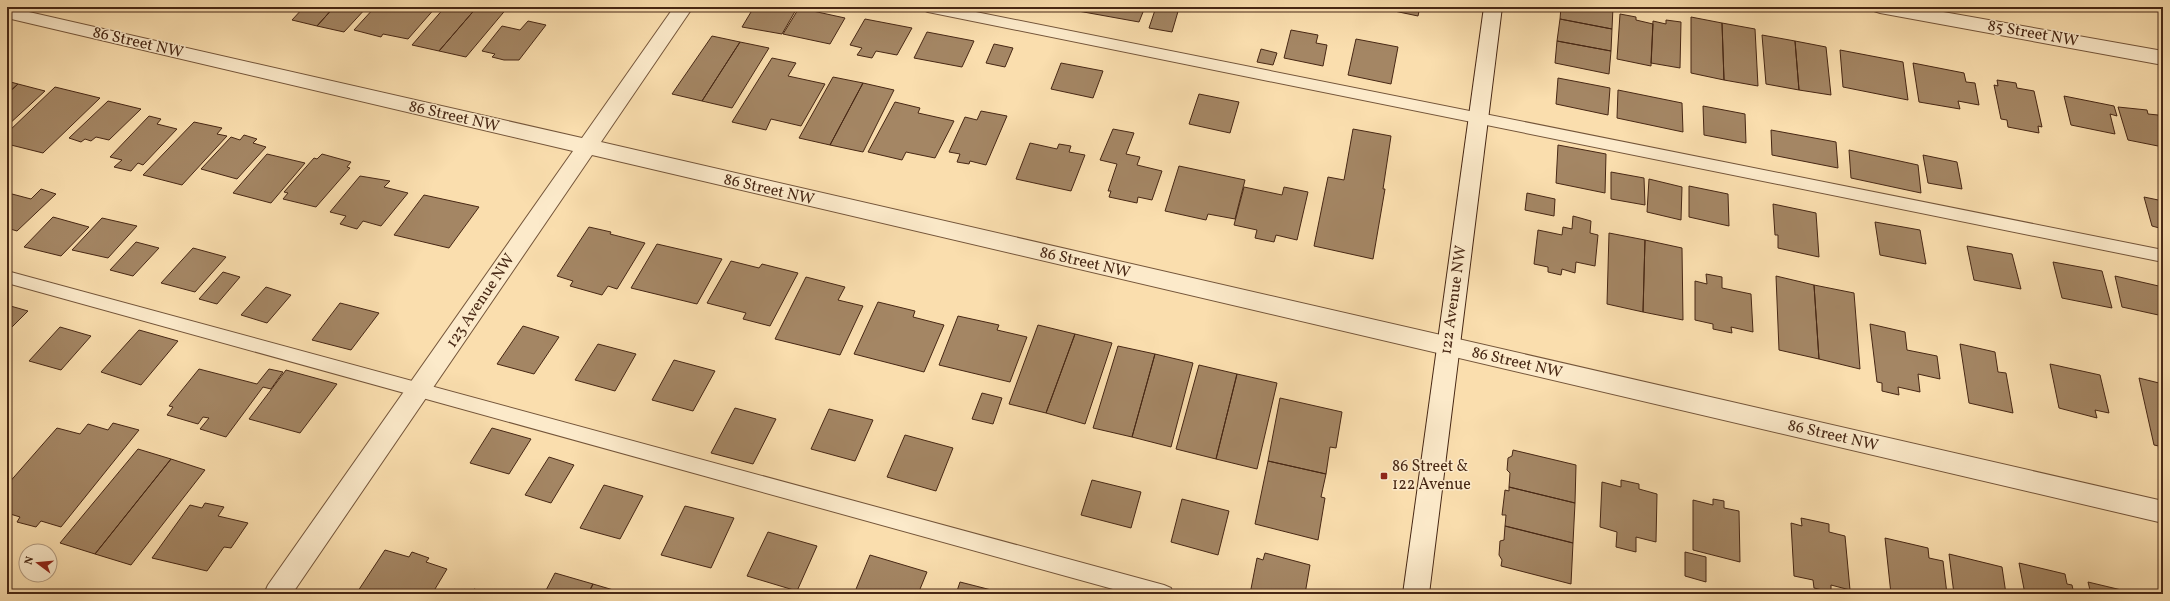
<svg xmlns="http://www.w3.org/2000/svg" width="2170" height="601" viewBox="0 0 2170 601" font-family="Vollkorn,serif">
<style>
.building{fill:#a48664;stroke:#472714}
.lines{fill:none;stroke-linecap:round;stroke-linejoin:round}
.lane-casing{stroke:#74553a;stroke-width:2}
.street-casing{stroke:#74553a;stroke-width:2}
.secondary-casing{stroke:#472714;stroke-width:2}
.lane{fill:#fceaca;fill-rule:evenodd}
.street{fill:#fceaca;fill-rule:evenodd}
.secondary{fill:#fceaca;fill-rule:evenodd}
.poi-dot{fill:#8f2418;stroke:#fceaca;stroke-width:1.5}
.labels{text-anchor:middle;dominant-baseline:central;stroke-width:3;stroke-linejoin:round;paint-order:stroke}
.street-label{font-size:16px;fill:#472714;stroke:#fceaca}
.poi-label{font-size:16px;fill:#472714;stroke:#fceaca;text-anchor:start}
</style>
<rect width="100%" height="100%" fill="#fadeae"/>
<filter id="stains"><feTurbulence type="fractalNoise" baseFrequency=".005" numOctaves="4"/><feColorMatrix values="0 0 0 0 .2 0 0 0 0 .09 0 0 0 0 .02 0 0 0 .5 -.17"/></filter>
<radialGradient id="worn" r=".72"><stop offset=".6" stop-color="#630" stop-opacity="0"/><stop offset="1" stop-color="#630" stop-opacity=".3"/></radialGradient>
<path class="building" d="M 304,7 L 334,7 L 317,26 L 292,20 Z
M 334,7 L 367,7 L 344,32 L 317,26 Z
M 375,7 L 436,7 L 408,39 L 383,34 L 381,37 L 354,30 Z
M 445,7 L 477,7 L 439,51 L 412,45 Z
M 477,7 L 508,7 L 466,57 L 439,51 Z
M 604,7 L 626,7 L 623,11 Z
M 754,7 L 791,7 L 797,8 L 782,34 L 742,27 Z
M 1080,7 L 1145,7 L 1139,22 L 1078,11 Z
M 1156,7 L 1179,8 L 1172,32 L 1149,28 Z
M 1375,7 L 1420,7 L 1418,16 Z
M 1561,7 L 1613,7 L 1612,29 L 1560,19 Z
M 799,8 L 845,18 L 830,44 L 783,34 Z
M 1620,14 L 1636,17 L 1636,20 L 1653,24 L 1651,66 L 1617,59 Z
M 1691,17 L 1722,23 L 1724,80 L 1691,73 Z
M 865,19 L 912,28 L 897,55 L 876,51 L 872,58 L 857,55 L 862,48 L 850,45 Z
M 1560,19 L 1612,29 L 1611,51 L 1557,41 Z
M 1666,20 L 1681,22 L 1680,68 L 1651,63 L 1653,21 L 1666,24 Z
M 528,21 L 546,25 L 519,60 L 504,60 L 492,57 L 495,54 L 482,51 L 502,26 L 520,30 Z
M 1722,23 L 1755,29 L 1758,86 L 1724,80 Z
M 1291,30 L 1318,35 L 1316,43 L 1327,45 L 1323,66 L 1284,58 Z
M 927,32 L 974,41 L 962,67 L 914,58 Z
M 1762,35 L 1795,41 L 1799,90 L 1766,84 Z
M 712,36 L 740,42 L 702,101 L 672,94 Z
M 1356,39 L 1398,47 L 1391,84 L 1348,75 Z
M 1557,41 L 1611,51 L 1609,74 L 1555,63 Z
M 1795,41 L 1826,47 L 1831,95 L 1799,90 Z
M 740,42 L 769,48 L 732,108 L 702,101 Z
M 994,44 L 1013,48 L 1005,67 L 986,63 Z
M 1261,49 L 1277,53 L 1273,65 L 1257,62 Z
M 1840,50 L 1903,62 L 1908,100 L 1843,87 Z
M 772,58 L 796,63 L 788,76 L 825,84 L 801,126 L 771,119 L 766,130 L 732,122 Z
M 1061,63 L 1103,71 L 1093,98 L 1051,89 Z
M 1913,63 L 1964,73 L 1966,82 L 1975,83 L 1979,105 L 1958,101 L 1960,109 L 1919,102 Z
M 833,77 L 863,83 L 830,145 L 799,138 Z
M 1558,78 L 1610,88 L 1608,115 L 1556,104 Z
M 1997,80 L 2016,83 L 2017,88 L 2034,91 L 2042,127 L 2038,126 L 2039,133 L 2008,127 L 2007,120 L 2001,119 L 1994,85 L 1998,86 Z
M 7,81 L 18,84 L 7,94 Z
M 863,83 L 894,90 L 863,152 L 830,145 Z
M 18,84 L 45,91 L 7,126 L 7,94 Z
M 55,87 L 100,98 L 43,153 L 7,144 L 7,133 Z
M 1618,90 L 1682,103 L 1683,132 L 1617,118 Z
M 1199,94 L 1239,102 L 1230,133 L 1189,124 Z
M 2064,96 L 2114,106 L 2117,116 L 2110,114 L 2115,134 L 2071,125 Z
M 108,101 L 141,109 L 109,140 L 96,137 L 91,141 L 85,139 L 81,142 L 69,138 Z
M 895,102 L 920,108 L 918,113 L 954,121 L 935,158 L 906,152 L 902,160 L 868,152 Z
M 1703,106 L 1745,114 L 1746,143 L 1704,135 Z
M 2118,107 L 2147,110 L 2148,114 L 2158,115 L 2163,133 L 2163,147 L 2128,140 Z
M 981,111 L 1007,116 L 986,165 L 970,161 L 969,164 L 957,162 L 960,154 L 949,152 L 965,117 L 977,120 Z
M 149,116 L 161,119 L 157,124 L 177,129 L 143,165 L 138,163 L 131,171 L 114,167 L 122,160 L 110,157 Z
M 194,122 L 222,128 L 217,134 L 227,136 L 182,185 L 143,175 Z
M 1113,129 L 1134,133 L 1126,154 L 1140,157 L 1137,165 L 1162,171 L 1152,200 L 1138,197 L 1137,203 L 1109,197 L 1111,191 L 1108,191 L 1117,164 L 1100,160 Z
M 1353,129 L 1391,136 L 1383,189 L 1385,189 L 1373,259 L 1314,246 L 1328,177 L 1344,180 Z
M 1771,130 L 1836,142 L 1838,168 L 1772,155 Z
M 244,135 L 257,139 L 253,143 L 266,147 L 237,179 L 201,169 L 231,137 L 240,140 Z
M 1030,143 L 1057,149 L 1059,144 L 1071,146 L 1069,152 L 1085,155 L 1071,191 L 1016,179 Z
M 1558,145 L 1606,154 L 1605,193 L 1556,183 Z
M 1849,150 L 1918,165 L 1921,193 L 1851,178 Z
M 267,154 L 305,163 L 271,203 L 233,193 Z
M 322,154 L 351,162 L 347,167 L 350,168 L 316,207 L 283,199 L 288,193 L 284,192 L 314,158 L 317,159 Z
M 1923,155 L 1957,162 L 1962,189 L 1928,183 Z
M 1179,166 L 1245,180 L 1235,219 L 1208,214 L 1206,220 L 1165,211 Z
M 1611,172 L 1644,178 L 1645,205 L 1611,199 Z
M 360,176 L 390,181 L 384,187 L 408,193 L 381,226 L 363,221 L 357,229 L 340,224 L 346,216 L 330,212 Z
M 1649,179 L 1682,187 L 1681,220 L 1647,212 Z
M 1689,186 L 1728,194 L 1729,226 L 1689,217 Z
M 1244,187 L 1282,195 L 1284,187 L 1308,192 L 1297,240 L 1276,235 L 1274,242 L 1255,238 L 1257,230 L 1234,225 Z
M 41,189 L 56,194 L 17,231 L 7,228 L 7,198 L 12,194 L 31,199 Z
M 1527,193 L 1555,199 L 1554,216 L 1525,210 Z
M 424,195 L 479,207 L 449,248 L 394,235 Z
M 2144,197 L 2163,201 L 2163,229 L 2152,226 Z
M 1773,204 L 1816,213 L 1819,257 L 1778,248 L 1778,235 L 1775,235 Z
M 1573,216 L 1591,221 L 1590,233 L 1598,235 L 1595,266 L 1576,262 L 1575,273 L 1562,269 L 1561,275 L 1548,272 L 1548,267 L 1534,264 L 1538,230 L 1562,235 L 1563,227 L 1572,229 Z
M 53,217 L 89,227 L 61,256 L 24,247 Z
M 102,218 L 137,226 L 108,258 L 72,250 Z
M 1875,222 L 1920,230 L 1926,264 L 1880,255 Z
M 589,227 L 611,232 L 610,234 L 645,243 L 617,289 L 608,286 L 602,295 L 570,286 L 573,281 L 557,276 Z
M 1609,233 L 1645,240 L 1643,312 L 1607,304 Z
M 1645,240 L 1682,248 L 1683,320 L 1643,312 Z
M 136,242 L 159,248 L 133,276 L 110,270 Z
M 657,244 L 722,259 L 697,304 L 631,288 Z
M 1967,246 L 2012,254 L 2021,289 L 1974,280 Z
M 193,248 L 226,257 L 195,292 L 161,283 Z
M 731,261 L 759,268 L 762,264 L 798,273 L 770,326 L 743,319 L 746,313 L 707,303 Z
M 2053,262 L 2102,271 L 2112,308 L 2062,298 Z
M 223,272 L 240,277 L 217,304 L 199,299 Z
M 1706,274 L 1722,277 L 1722,288 L 1751,294 L 1753,332 L 1731,327 L 1732,333 L 1713,329 L 1713,324 L 1695,320 L 1695,281 L 1707,284 Z
M 1776,276 L 1814,285 L 1819,359 L 1779,350 Z
M 2115,276 L 2163,287 L 2163,316 L 2122,307 Z
M 806,277 L 845,287 L 838,300 L 863,306 L 840,355 L 775,339 Z
M 1814,285 L 1854,293 L 1860,369 L 1819,359 Z
M 266,287 L 291,295 L 267,323 L 241,315 Z
M 878,302 L 915,311 L 913,317 L 944,325 L 924,372 L 854,354 Z
M 340,303 L 379,313 L 351,350 L 312,340 Z
M 7,305 L 28,311 L 7,332 Z
M 958,316 L 999,325 L 997,330 L 1027,337 L 1010,382 L 939,365 Z
M 1870,324 L 1905,332 L 1907,350 L 1937,356 L 1940,379 L 1918,374 L 1920,392 L 1898,387 L 1899,395 L 1882,391 L 1882,383 L 1877,382 Z
M 1038,325 L 1075,334 L 1046,413 L 1009,404 Z
M 523,326 L 559,337 L 534,374 L 497,364 Z
M 60,327 L 91,336 L 61,370 L 29,361 Z
M 139,330 L 178,341 L 141,385 L 101,372 Z
M 1075,334 L 1112,343 L 1085,424 L 1046,413 Z
M 598,344 L 636,354 L 615,391 L 575,380 Z
M 1960,344 L 1995,352 L 1998,372 L 2006,373 L 2013,413 L 1969,403 Z
M 1118,346 L 1155,354 L 1132,437 L 1093,428 Z
M 1155,354 L 1193,363 L 1171,447 L 1132,437 Z
M 674,360 L 715,371 L 693,411 L 652,400 Z
M 2050,364 L 2100,375 L 2109,413 L 2095,410 L 2097,418 L 2059,408 Z
M 1199,365 L 1237,374 L 1216,459 L 1176,449 Z
M 199,369 L 257,384 L 269,369 L 283,372 L 271,389 L 263,387 L 226,437 L 200,429 L 209,418 L 203,417 L 198,424 L 167,415 L 173,407 L 169,406 Z
M 286,370 L 337,384 L 300,433 L 249,419 Z
M 1237,374 L 1277,383 L 1257,469 L 1216,459 Z
M 2139,378 L 2163,384 L 2163,447 L 2154,445 Z
M 982,393 L 1002,398 L 993,424 L 972,419 Z
M 1280,398 L 1342,412 L 1336,448 L 1330,447 L 1326,474 L 1268,461 Z
M 735,408 L 776,419 L 753,464 L 711,453 Z
M 829,409 L 873,420 L 855,461 L 811,449 Z
M 113,423 L 139,430 L 61,527 L 41,521 L 36,527 L 17,522 L 20,517 L 7,513 L 7,485 L 57,428 L 80,434 L 88,424 L 108,430 Z
M 492,428 L 531,439 L 509,474 L 470,463 Z
M 905,435 L 953,448 L 936,491 L 887,477 Z
M 138,449 L 171,459 L 95,554 L 60,543 Z
M 1513,450 L 1576,465 L 1575,503 L 1509,487 L 1510,473 L 1507,470 L 1508,458 L 1512,456 Z
M 549,457 L 574,465 L 551,503 L 525,495 Z
M 171,459 L 205,470 L 131,565 L 95,554 Z
M 1268,461 L 1326,474 L 1321,497 L 1325,498 L 1318,540 L 1255,524 Z
M 1092,480 L 1141,492 L 1131,528 L 1081,515 Z
M 1621,480 L 1639,484 L 1639,489 L 1657,494 L 1656,542 L 1636,537 L 1636,552 L 1616,547 L 1617,532 L 1600,527 L 1602,482 L 1621,487 Z
M 604,485 L 643,496 L 620,539 L 580,528 Z
M 1509,487 L 1575,503 L 1573,543 L 1505,526 L 1506,515 L 1502,515 L 1505,490 L 1509,491 Z
M 1182,499 L 1229,511 L 1218,555 L 1171,542 Z
M 1713,499 L 1724,501 L 1724,508 L 1739,511 L 1740,562 L 1693,550 L 1693,500 L 1713,505 Z
M 205,503 L 224,507 L 218,516 L 248,523 L 231,548 L 224,547 L 207,571 L 152,558 L 190,505 L 202,508 Z
M 685,506 L 734,518 L 711,568 L 661,555 Z
M 1801,518 L 1829,524 L 1829,532 L 1845,536 L 1850,590 L 1831,585 L 1831,592 L 1814,588 L 1813,580 L 1794,576 L 1791,523 L 1802,526 Z
M 1505,526 L 1573,543 L 1571,584 L 1501,566 L 1502,560 L 1499,555 L 1500,541 L 1504,540 Z
M 768,532 L 817,546 L 797,591 L 747,576 Z
M 1885,538 L 1928,548 L 1929,558 L 1943,561 L 1947,594 L 1891,594 Z
M 385,550 L 409,557 L 412,552 L 429,558 L 426,562 L 447,569 L 432,594 L 356,594 Z
M 1685,552 L 1706,557 L 1706,582 L 1685,576 Z
M 1265,553 L 1310,565 L 1305,594 L 1250,594 L 1257,558 L 1263,560 Z
M 1949,554 L 2002,567 L 2006,594 L 1954,594 Z
M 870,555 L 927,572 L 918,594 L 854,594 Z
M 2019,563 L 2065,574 L 2067,584 L 2072,585 L 2074,594 L 2025,594 Z
M 555,573 L 593,584 L 588,594 L 544,594 Z
M 960,582 L 1007,594 L 956,594 Z
M 2088,582 L 2134,593 L 2134,594 L 2091,594 Z
M 593,584 L 627,594 L 588,594 Z
M 474,589 L 491,594 L 471,594 Z"/>
<g class="lines">
<defs>
<path id="lane" d="M 921,7 L 951,7 L 2163,250 L 2163,262 L 928,12 L 923,10 Z
M 7,271 L 1164,585 L 1171,588 L 1173,594 L 1131,594 L 7,283 Z"/>
<path id="street" d="M 7,7 L 582,138 L 674,7 L 693,7 L 601,142 L 2163,501 L 2163,523 L 592,155 L 292,594 L 264,594 L 268,585 L 573,151 L 7,18 Z
M 1871,7 L 1915,7 L 2163,51 L 2163,65 L 1880,13 L 1874,11 Z"/>
<path id="secondary" d="M 1484,7 L 1502,7 L 1429,594 L 1403,594 Z"/>
</defs>
<use href="#lane" class="lane-casing"/>
<use href="#street" class="street-casing"/>
<use href="#secondary" class="secondary-casing"/>
<use href="#lane" class="lane"/>
<use href="#street" class="street"/>
<use href="#secondary" class="secondary"/>
</g>
<rect class="poi-dot" x="1380" y="472" width="8" height="8" rx="2"/>
<g class="labels">
<g class="street-label">
<text transform="translate(2033 34) rotate(10)">85 Street NW</text>
<text transform="translate(138 43) rotate(13)">86 Street NW</text>
<text transform="translate(454 117) rotate(13)">86 Street NW</text>
<text transform="translate(769 190) rotate(13)">86 Street NW</text>
<text transform="translate(1085 263) rotate(13)">86 Street NW</text>
<text transform="translate(1454 300) rotate(-82)">122 Avenue NW</text>
<text transform="translate(481 301) rotate(-56)">123 Avenue NW</text>
<text transform="translate(1517 363) rotate(13)">86 Street NW</text>
<text transform="translate(1833 436) rotate(13)">86 Street NW</text>
</g>
<g class="poi-label">
<text x="1392" y="467">86 Street &amp;<tspan x="1392" dy="18">122 Avenue</tspan></text>
</g>
</g>
<rect width="2170" height="601" fill="none" stroke="#fadeae" stroke-width="24"/>
<rect x="8" y="8" width="2154" height="585" fill="none" stroke="#472714" stroke-width="2"/>
<rect x="12" y="12" width="2146" height="577" fill="none" stroke="#472714"/>
<g transform="translate(38 563) rotate(286)"><circle r="19" fill="#fceaca" stroke="#b49c81"/>
<path d="M0-3L7 15L0 10L-7 15Z" fill="#8f2418"/>
<text y="-6" font-size="11" font-weight="bold" text-anchor="middle" fill="#472714">N</text>
</g>
<rect width="100%" height="100%" filter="url(#stains)"/>
<rect width="100%" height="100%" fill="url(#worn)"/>
</svg>
